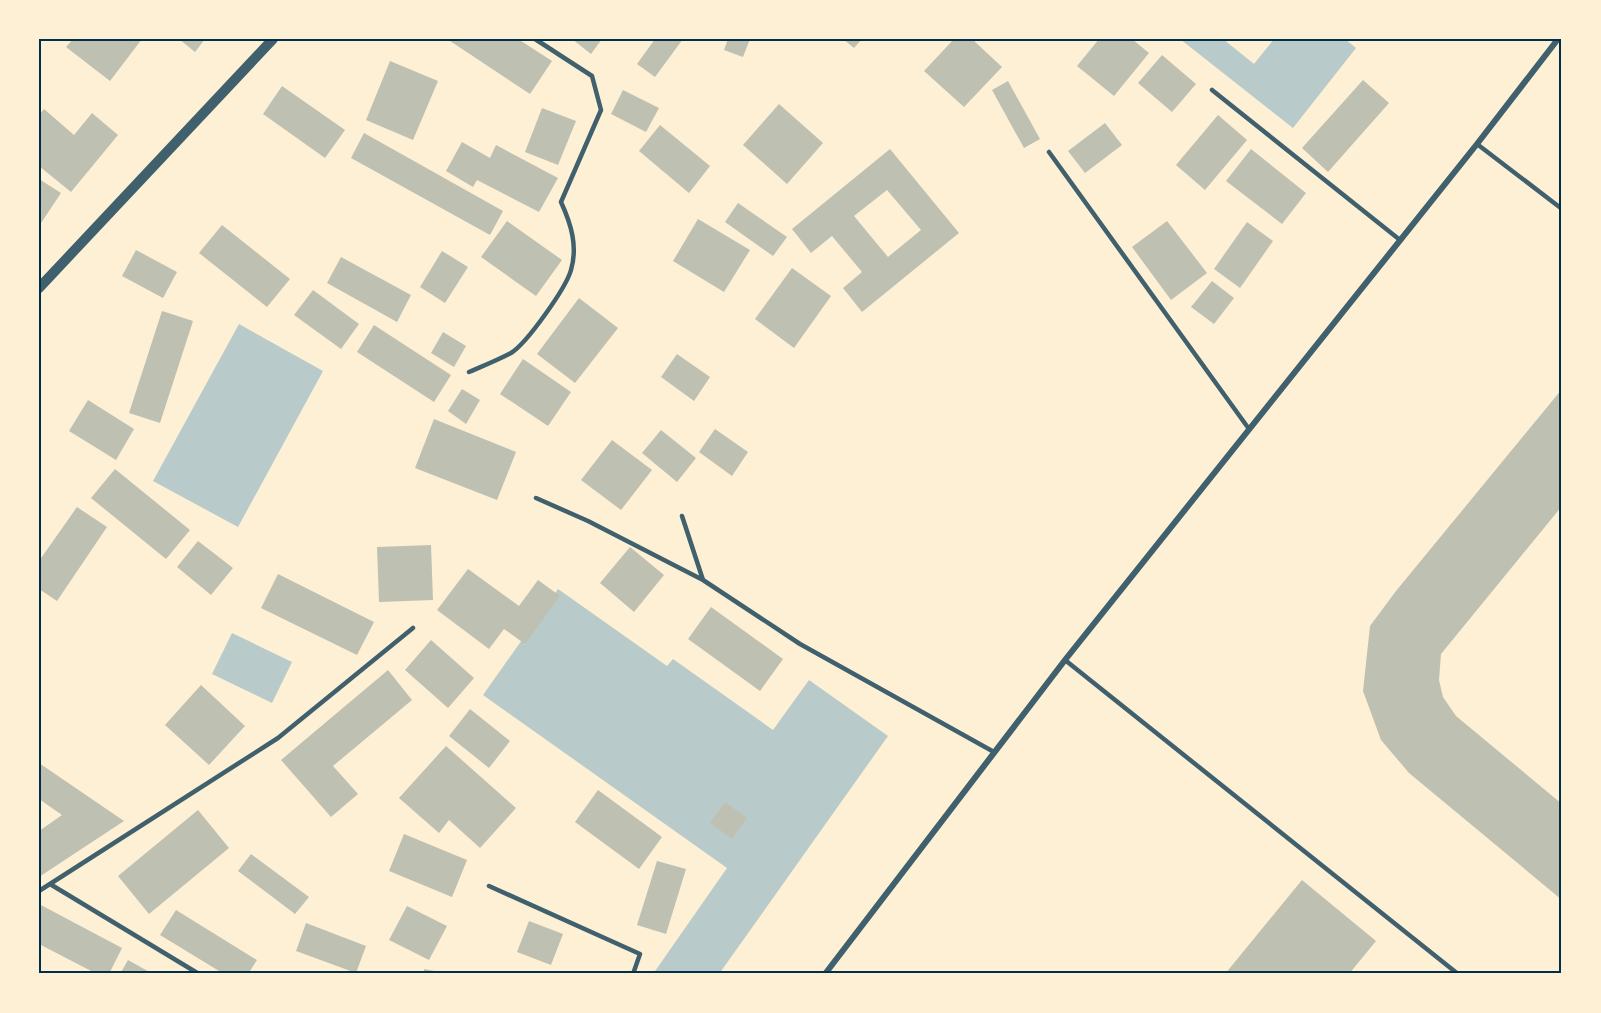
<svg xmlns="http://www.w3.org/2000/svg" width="1601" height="1013" viewBox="0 0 1601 1013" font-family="'Fira Sans',sans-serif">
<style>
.green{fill:#b9caca}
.building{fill:#bec0b2;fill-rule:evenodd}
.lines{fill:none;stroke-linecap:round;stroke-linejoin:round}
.service{stroke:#3f606c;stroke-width:4.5}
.minor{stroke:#3f606c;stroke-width:6}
.tertiary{stroke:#3f606c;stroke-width:10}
.neatline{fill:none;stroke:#003049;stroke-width:2}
</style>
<rect width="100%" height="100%" fill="#fdf0d5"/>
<path class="green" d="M 1180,39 L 1223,39 L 1254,64 L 1274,39 L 1345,39 L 1356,48 L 1293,128 Z
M 239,324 L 323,371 L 238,527 L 153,481 Z
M 558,589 L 667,666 L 673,659 L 773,730 L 809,680 L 888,736 L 719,974 L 653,974 L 727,868 L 483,695 Z
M 232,633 L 292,662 L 272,703 L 212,674 Z"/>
<path class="building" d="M 73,39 L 142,39 L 110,81 L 66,47 Z
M 179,39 L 205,39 L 195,52 Z
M 447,39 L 518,39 L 552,61 L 530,94 Z
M 572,39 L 602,39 L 591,54 Z
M 655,39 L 683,39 L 655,77 L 637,64 Z
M 728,39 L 750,39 L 743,57 L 724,50 Z
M 843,39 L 862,39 L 854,48 Z
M 954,39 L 972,39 L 1002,67 L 964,107 L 924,71 Z
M 1099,39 L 1132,39 L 1149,53 L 1114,96 L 1077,66 Z
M 1162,55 L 1196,84 L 1172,112 L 1138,83 Z
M 390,61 L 438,81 L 413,140 L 366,120 Z
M 1363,80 L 1389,103 L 1328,172 L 1302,148 Z
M 1008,81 L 1040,139 L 1024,148 L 992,90 Z
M 282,86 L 345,130 L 325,158 L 263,114 Z
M 623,90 L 659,108 L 646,132 L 611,114 Z
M 779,104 L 823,143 L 787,184 L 743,145 Z
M 542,108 L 576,121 L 558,165 L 525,152 Z
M 44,109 L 74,135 L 92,113 L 118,135 L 71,192 L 39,166 L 39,115 Z
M 1218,115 L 1247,140 L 1205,190 L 1176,165 Z
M 1105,123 L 1122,145 L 1085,173 L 1068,151 Z
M 660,125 L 710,166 L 689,193 L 639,151 Z
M 364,133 L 503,211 L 490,235 L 351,158 Z
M 462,142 L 490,158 L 496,145 L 558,178 L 539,212 L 477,180 L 473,187 L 446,171 Z
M 890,149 L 959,233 L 862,312 L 843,288 L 862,272 L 832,236 L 811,253 L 792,229 ZM 887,190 L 921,230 L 888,257 L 854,216 Z
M 1251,149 L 1306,193 L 1282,224 L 1226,181 Z
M 39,179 L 61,193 L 41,223 L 39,221 Z
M 738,203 L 787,237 L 773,256 L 725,222 Z
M 698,219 L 750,250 L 724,292 L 673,261 Z
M 507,221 L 562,260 L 536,296 L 481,257 Z
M 1167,221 L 1207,273 L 1171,300 L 1132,247 Z
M 1247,222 L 1273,241 L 1240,288 L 1214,269 Z
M 222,225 L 290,279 L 267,307 L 199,253 Z
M 136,250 L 177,272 L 163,298 L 122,276 Z
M 442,251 L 468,267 L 445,303 L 420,287 Z
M 341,257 L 411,295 L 397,322 L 327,283 Z
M 792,268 L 831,296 L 794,348 L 755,319 Z
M 1212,281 L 1234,298 L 1214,324 L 1191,307 Z
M 313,290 L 359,324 L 341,349 L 294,315 Z
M 579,298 L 618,328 L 575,383 L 537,354 Z
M 162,311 L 193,321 L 160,423 L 129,413 Z
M 374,325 L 451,375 L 434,402 L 357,352 Z
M 443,332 L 466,346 L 454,367 L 431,353 Z
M 677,354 L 710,377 L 694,401 L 661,377 Z
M 523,359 L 571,392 L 548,426 L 500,394 Z
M 462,389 L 480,400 L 466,424 L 448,411 Z
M 1562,389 L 1562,506 L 1441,654 L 1439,680 L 1443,697 L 1456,716 L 1562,804 L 1562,900 L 1409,773 L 1381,740 L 1363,691 L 1370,626 L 1396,591 Z
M 88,400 L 134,429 L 116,460 L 69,431 Z
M 434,419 L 516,452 L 497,500 L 415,468 Z
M 715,429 L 748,452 L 732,476 L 699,452 Z
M 661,430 L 696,458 L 677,482 L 642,453 Z
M 612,440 L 652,470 L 621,510 L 581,480 Z
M 115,469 L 190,530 L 166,559 L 91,498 Z
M 77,507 L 107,527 L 57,601 L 39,589 L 39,561 Z
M 198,541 L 233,568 L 211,595 L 177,567 Z
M 431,545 L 433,600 L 379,602 L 377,547 Z
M 630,547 L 664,575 L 634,612 L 600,583 Z
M 468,569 L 519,606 L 538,580 L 560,596 L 525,644 L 504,629 L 489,649 L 437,610 Z
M 278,574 L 374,622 L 357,655 L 261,608 Z
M 711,607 L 783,659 L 760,691 L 688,639 Z
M 431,640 L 474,678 L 448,708 L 405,670 Z
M 388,670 L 412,700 L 333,766 L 358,794 L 331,817 L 281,760 Z
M 201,685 L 245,726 L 209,765 L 165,725 Z
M 470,709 L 510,741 L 489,768 L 449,736 Z
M 446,746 L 516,808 L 480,848 L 449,820 L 439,833 L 399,798 Z
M 39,763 L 124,821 L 39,877 L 39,831 L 62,815 L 39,799 Z
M 598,790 L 662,837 L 639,869 L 575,822 Z
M 725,802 L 747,818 L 732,839 L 710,823 Z
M 198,810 L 229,848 L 149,914 L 118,876 Z
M 404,834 L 467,860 L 452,897 L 389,871 Z
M 251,854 L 309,897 L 295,914 L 238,871 Z
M 657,861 L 686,869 L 666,934 L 637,925 Z
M 1302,880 L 1376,941 L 1349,974 L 1225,974 Z
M 39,904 L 122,948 L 109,974 L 97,974 L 39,944 Z
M 407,906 L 447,926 L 429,960 L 389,940 Z
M 176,910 L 257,960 L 248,974 L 224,974 L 160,935 Z
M 529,921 L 563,934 L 551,965 L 517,952 Z
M 306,923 L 366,946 L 356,973 L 296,951 Z
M 128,960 L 153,974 L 120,974 Z
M 424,969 L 445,973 L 445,974 L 424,974 Z"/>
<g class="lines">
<path class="service" d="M 1212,90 L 1400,240
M 1477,144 L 1562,209
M 1049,152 L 1249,429
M 469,372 C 483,366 498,360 511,353 C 527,343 566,288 571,270 C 578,246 571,224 561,202 L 601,110 L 592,76 L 535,39
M 536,498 L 588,521 L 703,580
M 682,516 L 703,580 L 800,644 L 994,752
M 1065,660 L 1458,974
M 50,884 L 199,974
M 489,886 L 640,954 L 633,974
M 39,891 L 278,738 L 413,628"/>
<path class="minor" d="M 825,974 L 1065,660 L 1477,144 L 1558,39"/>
<path class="tertiary" d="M 39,288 L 273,39"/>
</g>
<rect width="1601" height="1013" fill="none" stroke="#fdf0d5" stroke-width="81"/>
<rect x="40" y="40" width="1520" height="932" class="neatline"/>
</svg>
